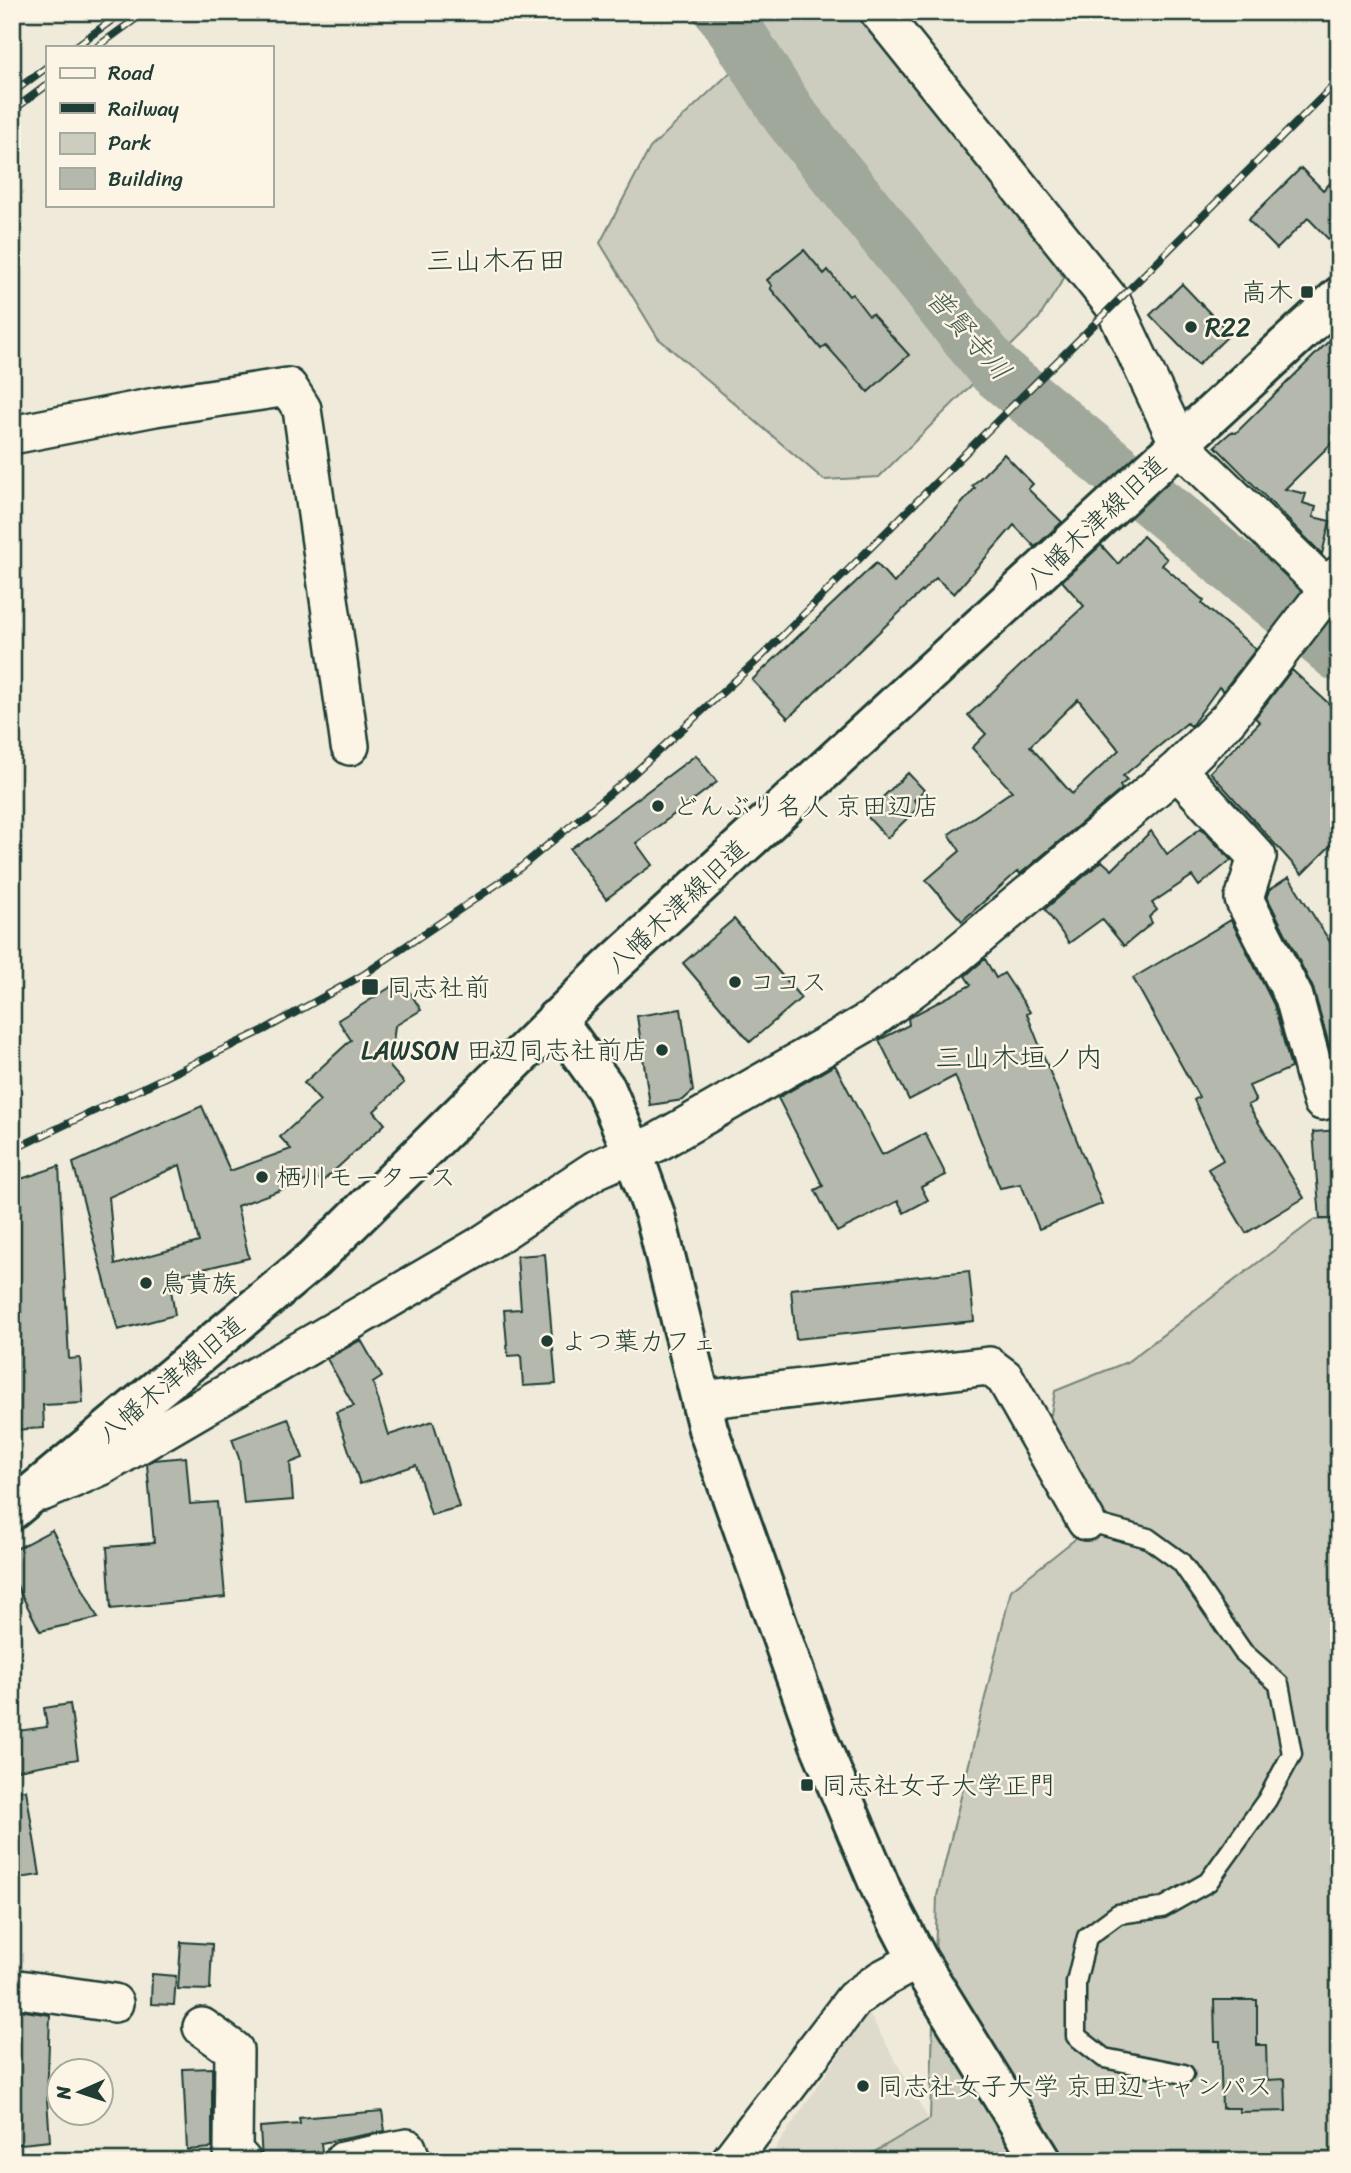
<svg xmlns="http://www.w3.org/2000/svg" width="1351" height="2173" viewBox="0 0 1351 2173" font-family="Sriracha,'Klee One',sans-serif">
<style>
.built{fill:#dedbcc}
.green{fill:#cccdbf;stroke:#76857a;stroke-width:2}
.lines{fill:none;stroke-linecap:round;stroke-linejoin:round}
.river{stroke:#9fa89a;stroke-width:56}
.building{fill:#b5b9ad;stroke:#1f3d34;stroke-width:2;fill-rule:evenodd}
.service-casing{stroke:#1f3d34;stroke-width:23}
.minor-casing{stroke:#1f3d34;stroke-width:42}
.tertiary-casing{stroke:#1f3d34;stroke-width:44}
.service{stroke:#fcf5e5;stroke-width:18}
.minor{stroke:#fcf5e5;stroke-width:37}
.tertiary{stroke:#fcf5e5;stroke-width:38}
.rail-casing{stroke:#1f3d34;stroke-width:8}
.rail{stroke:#fcf5e5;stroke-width:5;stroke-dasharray:16;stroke-linecap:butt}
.poi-dot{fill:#1f3d34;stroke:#fcf5e5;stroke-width:2.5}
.labels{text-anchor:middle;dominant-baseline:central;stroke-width:5;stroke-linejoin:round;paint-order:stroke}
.poi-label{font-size:26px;fill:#1f3d34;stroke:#fcf5e5;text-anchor:start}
.street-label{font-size:26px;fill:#1f3d34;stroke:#fcf5e5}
.neighbourhood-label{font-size:28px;fill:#1f3d34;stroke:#fcf5e5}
.water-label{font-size:28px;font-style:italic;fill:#455d53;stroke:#fcf5e5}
</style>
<rect width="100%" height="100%" fill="#efeada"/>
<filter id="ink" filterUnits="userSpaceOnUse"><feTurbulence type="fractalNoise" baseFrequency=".0143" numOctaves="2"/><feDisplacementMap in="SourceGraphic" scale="14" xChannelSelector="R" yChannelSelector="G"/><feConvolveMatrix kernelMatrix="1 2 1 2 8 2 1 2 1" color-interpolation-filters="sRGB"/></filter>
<g filter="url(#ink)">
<path class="built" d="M 868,2012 L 952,2161 L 767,2161 Z"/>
<path class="green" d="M 689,12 L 872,12 L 967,125 L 1064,278 L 1039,318 L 879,477 L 824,480 L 658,338 L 600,243 L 650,148 L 734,69 Z
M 1339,1219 L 1339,2161 L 859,2161 L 930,2119 L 937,1896 L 1011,1590 L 1088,1529 L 1049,1425 L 1055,1391 L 1127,1362 L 1314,1220 Z"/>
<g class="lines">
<path class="river" d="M 724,12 L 790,116 L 995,370 L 1339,654"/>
</g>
<path class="building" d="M 1301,168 L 1323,190 L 1339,175 L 1339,250 L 1308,218 L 1277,249 L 1248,220 Z
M 804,250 L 824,274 L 828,270 L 849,296 L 852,294 L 869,316 L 872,314 L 909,355 L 868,392 L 826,345 L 821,349 L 770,288 L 772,286 L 767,280 Z
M 1182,284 L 1230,334 L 1198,365 L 1150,315 Z
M 1339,331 L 1339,436 L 1285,489 L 1306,494 L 1303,503 L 1316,507 L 1313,517 L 1330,521 L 1322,554 L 1215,446 L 1231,432 L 1236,433 Z
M 1004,454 L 1033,484 L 1028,489 L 1062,522 L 1035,547 L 1014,525 L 954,594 L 936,578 L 788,718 L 752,680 L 876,563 L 894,583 L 975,488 L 972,486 Z
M 1143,536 L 1167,559 L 1162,565 L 1204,601 L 1202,604 L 1256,649 L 1223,691 L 1219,687 L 1191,726 L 1187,723 L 1123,776 L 1127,780 L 1120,786 L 1122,789 L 1020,874 L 1018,871 L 962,921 L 926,880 L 960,851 L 949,834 L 1012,791 L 972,748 L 986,734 L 968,715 L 1084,606 L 1062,581 L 1101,545 L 1118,564 ZM 1078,699 L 1119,750 L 1072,794 L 1030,746 Z
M 1292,670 L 1339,713 L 1339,837 L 1302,874 L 1210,772 L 1260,722 L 1255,718 Z
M 696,755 L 717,782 L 636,843 L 652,865 L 606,899 L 570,849 Z
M 908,773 L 924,790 L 914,800 L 920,806 L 887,838 L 865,814 Z
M 1201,828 L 1231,860 L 1199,886 L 1192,876 L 1152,903 L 1157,910 L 1149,917 L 1152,923 L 1124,946 L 1102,919 L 1069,943 L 1045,909 L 1102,861 L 1112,870 L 1151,831 L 1167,854 Z
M 1289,877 L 1339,956 L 1339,1049 L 1331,1052 L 1313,988 L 1267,897 L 1269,890 Z
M 734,919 L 801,998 L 750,1042 L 683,963 Z
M 1231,920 L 1274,1005 L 1291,1068 L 1249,1086 L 1256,1101 L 1248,1105 L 1304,1198 L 1246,1233 L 1208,1169 L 1223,1160 L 1194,1100 L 1199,1097 L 1133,978 Z
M 985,959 L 996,978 L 1004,973 L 1030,1012 L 1027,1014 L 1102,1204 L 1039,1229 L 1021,1184 L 1000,1188 L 955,1076 L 909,1100 L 879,1040 L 909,1025 L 908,1018 L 971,985 L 965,976 Z
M 402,980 L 421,1010 L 395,1026 L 390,1067 L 404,1083 L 374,1111 L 385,1124 L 322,1182 L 316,1177 L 237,1206 L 249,1258 L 169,1277 L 175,1315 L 118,1330 L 73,1163 L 202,1106 L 230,1171 L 291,1149 L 280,1137 L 320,1101 L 304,1083 L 351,1040 L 338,1020 ZM 180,1165 L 199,1242 L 115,1265 L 109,1197 Z
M 681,1009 L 693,1091 L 683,1100 L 650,1105 L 637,1016 Z
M 835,1065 L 882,1155 L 925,1133 L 946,1175 L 921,1187 L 928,1200 L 904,1213 L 898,1201 L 837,1232 L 815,1190 L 823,1186 L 778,1098 Z
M 1339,1130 L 1339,1219 L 1320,1219 L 1313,1132 Z
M 59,1166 L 69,1359 L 80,1358 L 83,1403 L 43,1405 L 44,1428 L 12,1430 L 12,1182 Z
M 545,1254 L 556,1384 L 523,1386 L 521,1355 L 508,1356 L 504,1310 L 521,1309 L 517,1256 Z
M 969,1271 L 974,1321 L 796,1339 L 791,1289 Z
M 361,1340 L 382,1377 L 373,1383 L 389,1435 L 433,1421 L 459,1507 L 431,1515 L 416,1465 L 360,1484 L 336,1412 L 354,1406 L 327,1359 Z
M 288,1418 L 303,1458 L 290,1463 L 293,1500 L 244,1504 L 239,1458 L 232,1439 Z
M 186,1457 L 190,1504 L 217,1502 L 225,1597 L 111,1609 L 107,1547 L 154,1543 L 147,1464 L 154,1460 Z
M 52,1530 L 98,1618 L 40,1631 L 12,1576 L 12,1551 Z
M 70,1704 L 78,1759 L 12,1771 L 12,1742 L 19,1741 L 17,1731 L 47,1727 L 44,1708 Z
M 26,1790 L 40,1875 L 12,1879 L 12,1791 Z
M 181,1942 L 212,1944 L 210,1990 L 178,1989 Z
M 152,1974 L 176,1976 L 174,2005 L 151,2004 Z
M 1214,2000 L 1257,2000 L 1257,2045 L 1266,2045 L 1267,2080 L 1285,2079 L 1286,2111 L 1239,2112 L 1239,2108 L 1222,2108 L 1220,2041 L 1215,2041 Z
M 12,2009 L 50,2015 L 47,2099 L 50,2141 L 12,2145 Z
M 212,2068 L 212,2148 L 187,2150 L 183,2069 Z
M 382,2111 L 385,2131 L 321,2143 L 322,2152 L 311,2153 L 312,2159 L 262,2161 L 260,2127 L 300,2124 L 299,2118 Z"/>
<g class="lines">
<defs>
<path id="service" d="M 1086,1521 L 1148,1538 L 1181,1562 L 1243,1652 L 1279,1684 L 1292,1754 L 1267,1800 L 1208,1882 L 1162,1908 L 1118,1914 L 1087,1937 L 1076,1982 L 1076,2036 L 1104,2058 L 1184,2074"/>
<path id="minor" d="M 879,12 L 1113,304 L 1179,444 L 1339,600
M 12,435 L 155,407 L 288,387 L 302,409 L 350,746
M 1177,770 L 1257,857 L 1244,899 L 1294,997 L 1322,1101
M 701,1400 L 989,1366 L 1005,1378 L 1086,1521
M 42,1492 L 102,1466 L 480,1246 L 595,1170 L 658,1142 L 871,1020 L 947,963 L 1177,770 L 1228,719 L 1339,575
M 12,1988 L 114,2003
M 202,2027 L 234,2050 L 233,2151 L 242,2161
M 343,2161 L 407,2148 L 412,2161
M 730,2161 L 854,1999 L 882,1979 L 918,1960"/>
<path id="tertiary" d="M 556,1019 L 606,1089 L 632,1151 L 655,1215 L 708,1429 L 819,1742 L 882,1891 L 918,1960 L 1042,2161
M 12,1510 L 315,1258 L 608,969 L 1339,297"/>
</defs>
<use href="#service" class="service-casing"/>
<use href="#minor" class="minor-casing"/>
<use href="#tertiary" class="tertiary-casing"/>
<use href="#service" class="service"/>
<use href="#minor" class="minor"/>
<use href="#tertiary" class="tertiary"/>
<defs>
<path id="rail" d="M 75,47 L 123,12
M 97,47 L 145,12
M 12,93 L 47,67
M 12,111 L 47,85
M 12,1150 L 264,1030 L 363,975 L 515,872 L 631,776 L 762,656 L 1339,80"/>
</defs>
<use href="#rail" class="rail-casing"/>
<use href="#rail" class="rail"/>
</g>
</g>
<g class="poi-dot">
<rect x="1300" y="285" width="14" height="14" rx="3.5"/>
<circle cx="1191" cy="327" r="7"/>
<circle cx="658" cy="806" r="7"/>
<circle cx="735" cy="982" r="7"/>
<rect x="361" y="978" width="18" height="18" rx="3.5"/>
<circle cx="662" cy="1050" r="7"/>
<circle cx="262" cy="1177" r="7"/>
<circle cx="146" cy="1283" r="7"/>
<circle cx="547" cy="1341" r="7"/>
<rect x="800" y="1778" width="14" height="14" rx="3.5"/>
<circle cx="863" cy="2086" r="7"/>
</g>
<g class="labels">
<g class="poi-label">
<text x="1293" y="292" text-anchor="end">高木</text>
<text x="1205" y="327">R22</text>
<text x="672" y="806">どんぶり名人 京田辺店</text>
<text x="749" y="982">ココス</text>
<text x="386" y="987">同志社前</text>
<text x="648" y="1050" text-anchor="end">LAWSON 田辺同志社前店</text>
<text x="276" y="1177">栖川モータース</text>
<text x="160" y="1283">鳥貴族</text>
<text x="561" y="1341">よつ葉カフェ</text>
<text x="821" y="1785">同志社女子大学正門</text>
<text x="877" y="2086">同志社女子大学 京田辺キャンパス</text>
</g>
<g class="street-label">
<text transform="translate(1095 522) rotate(-43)">八幡木津線旧道</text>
<text transform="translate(677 906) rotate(-43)">八幡木津線旧道</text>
<text transform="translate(171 1379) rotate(-40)">八幡木津線旧道</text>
</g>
<g class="neighbourhood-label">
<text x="496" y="260">三山木石田</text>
<text x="1019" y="1057">三山木垣ノ内</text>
</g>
<g class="water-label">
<text transform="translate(969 334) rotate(49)">普賢寺川</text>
</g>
</g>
<rect width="1351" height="2173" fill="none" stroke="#fcf5e5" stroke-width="42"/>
<rect x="21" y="21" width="1309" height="2131" fill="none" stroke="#1f3d34" stroke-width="2.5" filter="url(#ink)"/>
<rect x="46" y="46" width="228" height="161" fill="#fcf5e5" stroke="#a4ab9e" stroke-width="2"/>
<rect x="60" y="68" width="35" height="10" fill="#fcf5e5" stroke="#a4ab9e" stroke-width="2"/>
<text x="108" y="80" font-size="21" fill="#1f3d34">Road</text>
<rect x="60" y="103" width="35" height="10" fill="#1f3d34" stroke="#a4ab9e" stroke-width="2"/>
<text x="108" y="116" font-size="21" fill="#1f3d34">Railway</text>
<rect x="60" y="133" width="35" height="21" fill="#cccdbf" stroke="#a4ab9e" stroke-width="2"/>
<text x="108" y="150" font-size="21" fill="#1f3d34">Park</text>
<rect x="60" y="168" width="35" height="21" fill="#b5b9ad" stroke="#a4ab9e" stroke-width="2"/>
<text x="108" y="186" font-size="21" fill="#1f3d34">Building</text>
<g transform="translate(80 2092) rotate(267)"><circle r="33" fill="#fcf5e5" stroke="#a4ab9e" stroke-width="2"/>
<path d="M0-5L12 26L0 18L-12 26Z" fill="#1f3d34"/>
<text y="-10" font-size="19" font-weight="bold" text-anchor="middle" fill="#1f3d34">N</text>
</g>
</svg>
